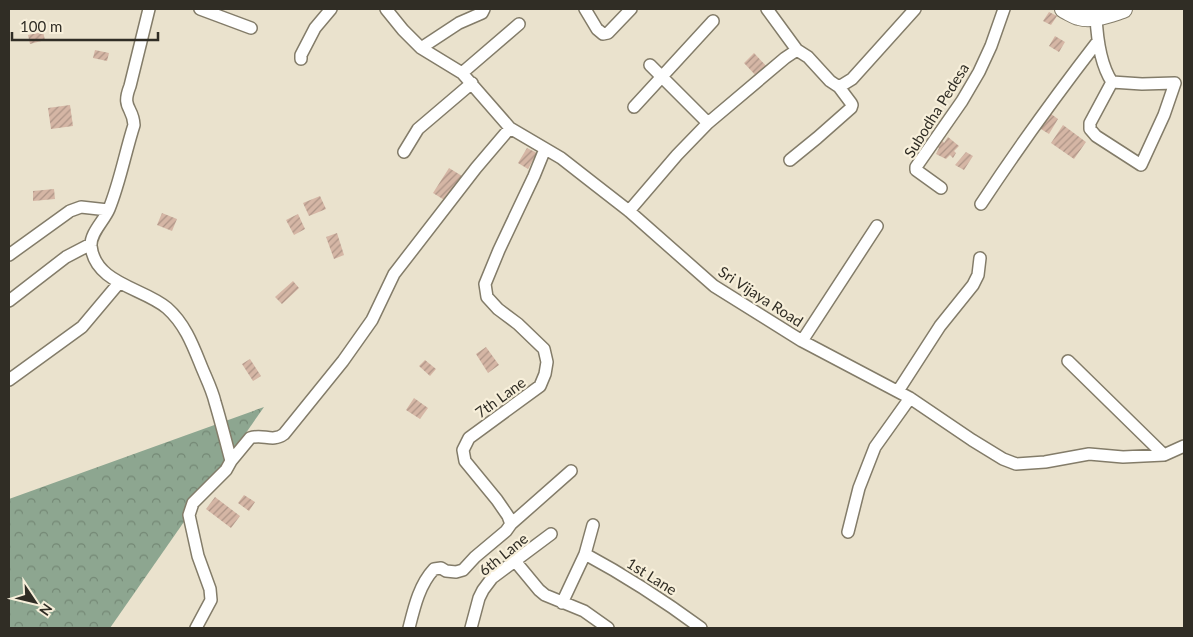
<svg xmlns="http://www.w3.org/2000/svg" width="1193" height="637" viewBox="0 0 1193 637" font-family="Lato,sans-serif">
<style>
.forest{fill:url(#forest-crowns)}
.building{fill:url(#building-hatch)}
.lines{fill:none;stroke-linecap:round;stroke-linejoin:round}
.street-casing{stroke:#837c69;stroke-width:14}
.primary-casing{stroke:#837c69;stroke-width:20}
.street{stroke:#fff;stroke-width:11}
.primary{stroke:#fff;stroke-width:18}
.labels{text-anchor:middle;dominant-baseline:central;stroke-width:4.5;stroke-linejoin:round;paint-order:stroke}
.street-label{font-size:15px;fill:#302d25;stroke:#f7efda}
</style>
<defs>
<pattern id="forest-crowns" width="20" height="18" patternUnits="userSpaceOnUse" patternTransform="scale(1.25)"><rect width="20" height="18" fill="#8da690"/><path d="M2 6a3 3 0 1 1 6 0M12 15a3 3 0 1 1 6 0" fill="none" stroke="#748875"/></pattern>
<pattern id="building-hatch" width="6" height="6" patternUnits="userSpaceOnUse" patternTransform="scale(1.25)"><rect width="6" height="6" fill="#d5b6a5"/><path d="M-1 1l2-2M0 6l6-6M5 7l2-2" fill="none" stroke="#ad9486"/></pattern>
</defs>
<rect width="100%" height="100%" fill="#eae2cd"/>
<path class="forest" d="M 264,407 L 110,628 L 9,628 L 9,499 Z"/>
<path class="building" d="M 1049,12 L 1057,16 L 1051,25 L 1043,21 Z
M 43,32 L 45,40 L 30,44 L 28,35 Z
M 1055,36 L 1065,42 L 1059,52 L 1049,46 Z
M 95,50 L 109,53 L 107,61 L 93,58 Z
M 754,53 L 769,69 L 759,79 L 744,63 Z
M 70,105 L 73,126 L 51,129 L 48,108 Z
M 1047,111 L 1058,119 L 1049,134 L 1036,126 Z
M 1063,125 L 1086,142 L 1074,159 L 1051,143 Z
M 948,137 L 959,146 L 954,151 L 956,153 L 953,158 L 950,155 L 946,159 L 936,154 L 939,148 L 936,146 L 941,139 L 944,143 Z
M 527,148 L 537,153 L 528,169 L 518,163 Z
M 966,152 L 973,156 L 964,170 L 955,165 Z
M 449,168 L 462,176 L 446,201 L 433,193 Z
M 54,189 L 55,199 L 33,201 L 33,191 Z
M 320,196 L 326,209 L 309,216 L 303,203 Z
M 162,213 L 177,219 L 172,231 L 157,225 Z
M 298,214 L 305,229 L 294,235 L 286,220 Z
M 337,233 L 344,255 L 334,259 L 326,237 Z
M 293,281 L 299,288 L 282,304 L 275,297 Z
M 486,347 L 499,365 L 488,373 L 476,354 Z
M 250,359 L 261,376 L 253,381 L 242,364 Z
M 425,360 L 436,369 L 430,376 L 419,366 Z
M 414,398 L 428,408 L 420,419 L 406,410 Z
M 244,495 L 255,502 L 249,511 L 238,503 Z
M 215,497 L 240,516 L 231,528 L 206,509 Z"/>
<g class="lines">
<defs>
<path id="street" d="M 149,9 L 130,86 C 121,109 133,106 134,125 C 125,153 120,182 109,209 C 104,221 90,233 91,246 C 95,284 144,288 167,308 C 184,323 192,343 200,363 C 205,376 212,389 215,402 C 221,422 226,442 231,461 L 226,470 L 193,503 L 189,515 L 198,556 L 210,589 L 211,600 L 196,628
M 200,9 L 251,28
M 386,9 L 403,30 L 421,48 L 462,73 L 510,128 L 561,158 L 593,183 L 629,211 L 714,286 L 802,341 L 910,398 L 972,440 L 1003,459 L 1016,464 L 1045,462 L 1089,454 L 1123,457 L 1164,455 L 1184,446
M 585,9 L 597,29 L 603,34 L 608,33 L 631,9
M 767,9 L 797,50 L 808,57 L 830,81 L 839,87 L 851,103 L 852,105 L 851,108 L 817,138 L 790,160
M 1096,16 C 1097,38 1100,64 1112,82 L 1142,84 L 1175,83 L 1164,115 L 1141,165 L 1096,136 L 1090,129 L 1090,123 L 1112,82
M 421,48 L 459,23 L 482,13 L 484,9
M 301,59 L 301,55 L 315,28 L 331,9
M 650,65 L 708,123
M 462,73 L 519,24
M 839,87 L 852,79 L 915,9
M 634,107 L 713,21
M 404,152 L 418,129 L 472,83
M 941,188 L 916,170 L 916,167 L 962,101 L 979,72 L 991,46 L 1004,9
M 981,204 C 1018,148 1057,94 1098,41
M 629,211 L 677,155 L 708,123 L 785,58 L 797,50
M 9,255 L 70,211 L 81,207 L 108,210
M 9,301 L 66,257 L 91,244
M 802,341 L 877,226
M 1068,361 L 1164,455
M 9,380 L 82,327 L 119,283
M 898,391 L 940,326 L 973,285 L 978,275 L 980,258
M 231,461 L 250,438 C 263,433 272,443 284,434 L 343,361 L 372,320 L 394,274 L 476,168 L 510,128
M 511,524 L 571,471
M 848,532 L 859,488 L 875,447 L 910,398
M 585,554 C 626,576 663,600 701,628
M 515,561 L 539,590 L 545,595 L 584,611 L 608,628
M 562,603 L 585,554 L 593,525
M 409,628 C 414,608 419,585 434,569 L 441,568 L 446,571 L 456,572 L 463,570 L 475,557 L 506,531 L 511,524 L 508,516 L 497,500 L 465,461 L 463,450 L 469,438 L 540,386 L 545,374 L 547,362 L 544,349 L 518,324 L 498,309 L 487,297 L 485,284 L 499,250 L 534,176 L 545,149
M 471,628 L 479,598 L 483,590 L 492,578 L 551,534"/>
<path id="primary" d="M 1064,9 C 1069,11 1074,15 1079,16 C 1093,20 1110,13 1123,9"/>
</defs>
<use href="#street" class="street-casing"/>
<use href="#primary" class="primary-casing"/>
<use href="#street" class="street"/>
<use href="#primary" class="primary"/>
</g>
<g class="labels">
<g class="street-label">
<text transform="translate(936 110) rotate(-58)">Subodha Pedesa</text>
<text transform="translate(761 296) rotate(33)">Sri Vijaya Road</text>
<text transform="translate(500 397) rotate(-36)">7th Lane</text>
<text transform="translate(503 554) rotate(-39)">6th Lane</text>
<text transform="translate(652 576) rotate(32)">1st Lane</text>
</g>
</g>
<rect width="1193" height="637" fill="none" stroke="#302d25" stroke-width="20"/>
<g transform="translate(35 602) rotate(125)" stroke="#f7efda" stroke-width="4" paint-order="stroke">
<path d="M0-4L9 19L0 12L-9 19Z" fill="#302d25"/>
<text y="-8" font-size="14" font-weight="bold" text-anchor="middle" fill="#302d25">N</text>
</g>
<path d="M12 32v8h146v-8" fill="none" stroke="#302d25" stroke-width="2.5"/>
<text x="20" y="32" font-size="15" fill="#302d25" stroke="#f7efda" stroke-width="4" paint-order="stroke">100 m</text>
</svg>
